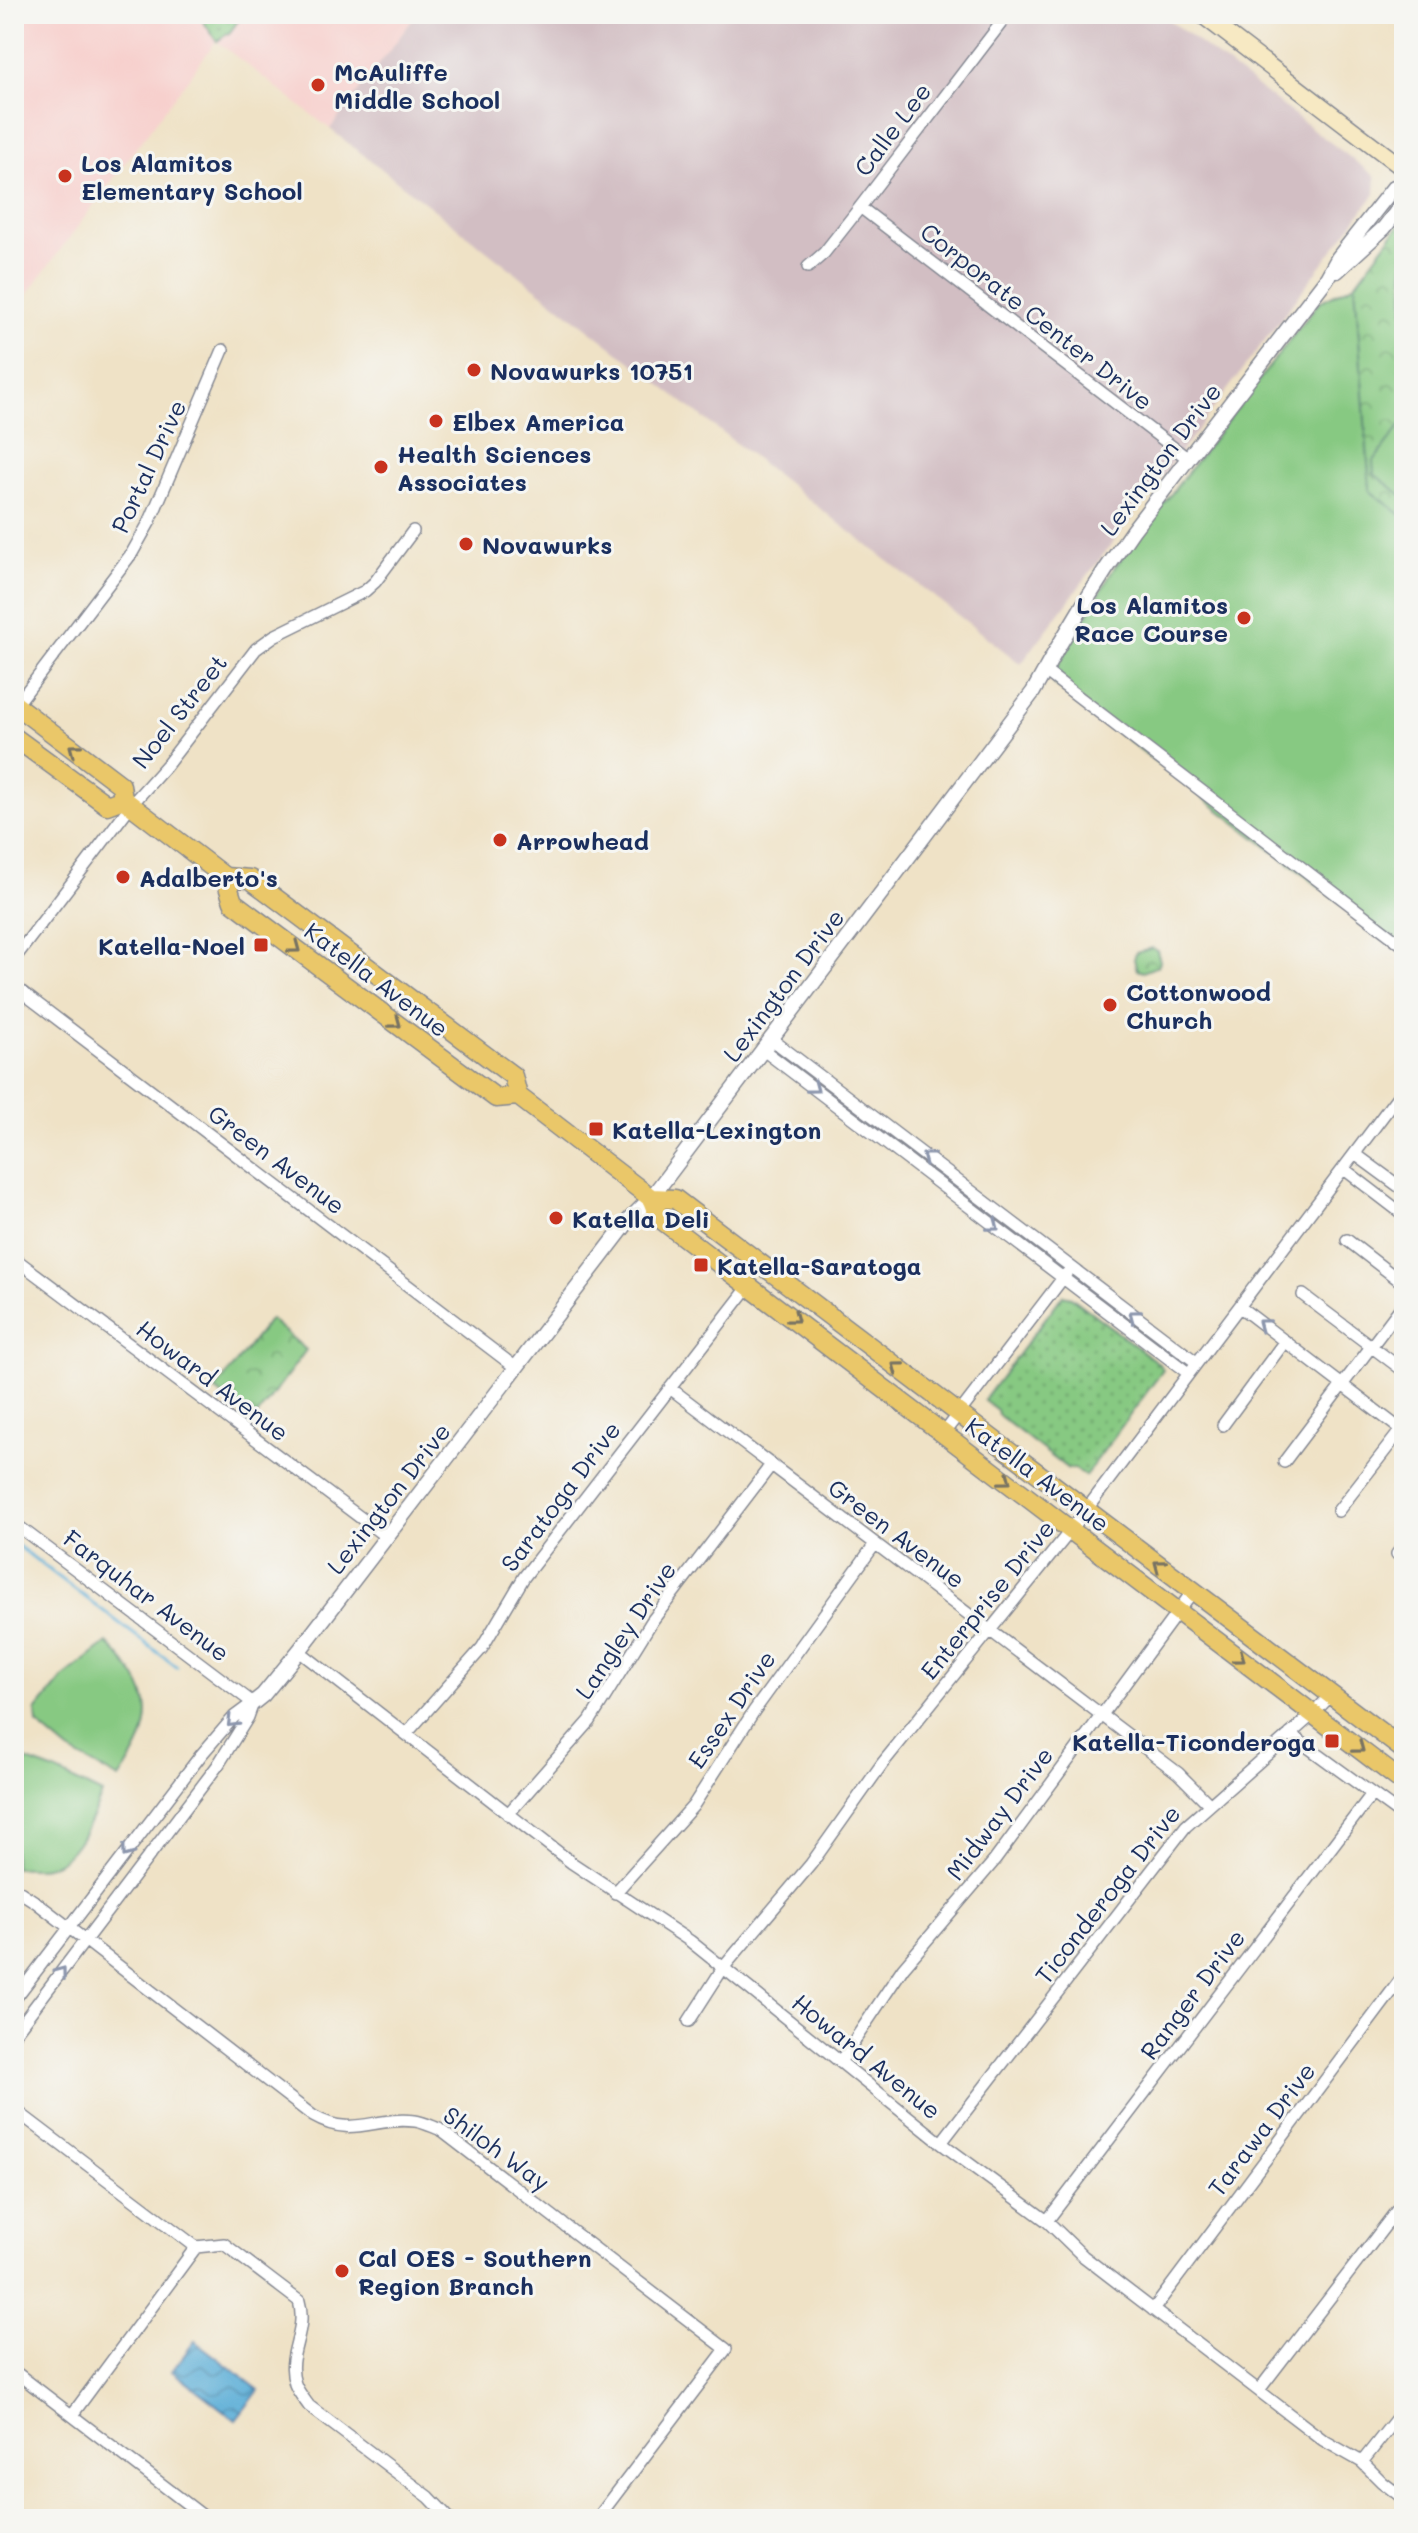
<svg xmlns="http://www.w3.org/2000/svg" width="1418" height="2533" viewBox="0 0 1418 2533" font-family="Mali,sans-serif">
<style>
.built{fill:#f7d0cd}
.industrial{fill:#d2bec3}
.grass{fill:url(#grass-dots);stroke:#517c70;stroke-width:2}
.park{fill:url(#park-crowns);stroke:#517c70;stroke-width:2}
.pitch{fill:#87c982;stroke:#517c70;stroke-width:2}
.water{fill:url(#water-waves);stroke:#3c6e9a;stroke-width:2}
.lines{fill:none;stroke-linecap:round;stroke-linejoin:round}
.stream{stroke:#5caed7;stroke-width:3}
.minor-casing{stroke:#858892;stroke-width:14}
.tertiary-casing{stroke:#858892;stroke-width:17}
.secondary-casing{stroke:#858892;stroke-width:19}
.primary-casing{stroke:#858892;stroke-width:21}
.minor{stroke:#fff;stroke-width:11}
.tertiary{stroke:#fff;stroke-width:14}
.secondary{stroke:#f7e9c3;stroke-width:16}
.primary{stroke:#eac769;stroke-width:18}
.oneway{stroke:#787363}
.oneway2{stroke:#8d97ae}
.poi-dot{fill:#c8321e;stroke:#f6f6f2;stroke-width:3}
.labels{text-anchor:middle;dominant-baseline:central;stroke-width:6;stroke-linejoin:round;paint-order:stroke}
.poi-label{font-size:24px;font-weight:bold;fill:#1b2f5e;stroke:#f6f6f2;text-anchor:start}
.street-label{font-size:24px;fill:#1b2f5e;stroke:#f6f6f2}
</style>
<defs>
<pattern id="grass-dots" width="8" height="8" patternUnits="userSpaceOnUse" patternTransform="scale(2)"><rect width="8" height="8" fill="#87c982"/><path d="M2 2h.1M6 6h.1" fill="none" stroke="#6ea46e" stroke-width="1.8" stroke-linecap="round"/></pattern>
<pattern id="park-crowns" width="20" height="18" patternUnits="userSpaceOnUse" patternTransform="scale(2)"><rect width="20" height="18" fill="#87c982"/><path d="M2 6a3 3 0 1 1 6 0M12 15a3 3 0 1 1 6 0" fill="none" stroke="#6ea46e"/></pattern>
<pattern id="water-waves" width="16" height="10" patternUnits="userSpaceOnUse" patternTransform="scale(2)"><rect width="16" height="10" fill="#5caed7"/><path d="M0 5q4-4 8 0t8 0" fill="none" stroke="#4b8eb2"/></pattern>
</defs>
<rect width="100%" height="100%" fill="#f6f6f2"/>
<filter id="ink" filterUnits="userSpaceOnUse"><feTurbulence type="fractalNoise" baseFrequency=".0125" numOctaves="2"/><feDisplacementMap in="SourceGraphic" scale="16" xChannelSelector="R" yChannelSelector="G"/><feConvolveMatrix kernelMatrix="1 2 1 2 8 2 1 2 1" color-interpolation-filters="sRGB"/></filter>
<filter id="wash" filterUnits="userSpaceOnUse"><feTurbulence type="fractalNoise" baseFrequency=".006" numOctaves="4" result="noise"/><feDisplacementMap in="SourceGraphic" scale="32" xChannelSelector="R" yChannelSelector="G"/><feGaussianBlur stdDeviation="1.8" result="paint"/><feColorMatrix in="noise" values="0 0 0 0 0 0 0 0 0 0 0 0 0 0 0 0 0 1.4 0 .05"/><feComposite in="paint" operator="in"/></filter>
<g filter="url(#wash)">
<rect width="100%" height="100%" fill="#efe2c6"/>
<path class="built" d="M 14,14 L 417,14 L 330,129 L 216,41 L 14,312 Z"/>
<path class="industrial" d="M 417,14 L 1161,14 L 1376,177 L 1375,194 L 1021,664 L 330,129 Z"/>
<path class="grass" d="M 194,14 L 243,14 L 230,32 L 217,41 L 203,21 Z
M 1063,1295 L 1071,1297 L 1158,1363 L 1163,1370 L 1085,1476 L 1074,1468 L 1068,1469 L 998,1415 L 997,1410 L 984,1400 Z"/>
<path class="park" d="M 1404,219 L 1404,517 L 1370,491 L 1355,284 Z
M 1152,948 L 1157,951 L 1160,961 L 1158,966 L 1143,972 L 1137,970 L 1134,959 L 1136,953 Z
M 270,1319 L 306,1350 L 254,1420 L 215,1390 Z"/>
<path class="pitch" d="M 1355,284 L 1370,491 L 1404,517 L 1404,951 L 1053,683 L 1060,672 L 1056,669 L 1114,568 L 1319,302 Z
M 1404,421 L 1404,497 L 1374,474 L 1373,462 Z
M 107,1643 C 157,1693 159,1721 119,1779 L 69,1751 L 37,1724 L 36,1711 L 64,1677 Z
M 14,1756 L 55,1771 L 102,1794 C 92,1818 75,1862 46,1867 C 36,1869 24,1867 14,1868 Z"/>
<path class="water" d="M 195,2341 L 259,2390 L 236,2420 L 172,2371 Z"/>
<g class="lines">
<path class="stream" d="M 14,1543 L 177,1667"/>
</g>
</g>
<g filter="url(#ink)">
<g class="lines">
<defs>
<path id="minor" d="M 860,207 L 1187,458
M 808,267 L 824,253 L 854,215 L 1008,14
M 1045,671 L 1404,946
M 14,708 L 132,553 L 150,521 L 223,350
M 14,959 L 131,805 L 166,766 L 256,649 L 274,636 L 365,591 L 375,582 L 413,531
M 14,986 L 515,1367
M 770,1038 L 1196,1362
M 762,1049 L 1188,1373
M 1355,1154 L 1404,1190
M 1344,1169 L 1404,1215
M 1347,1240 L 1404,1284
M 14,1258 L 385,1536
M 1303,1295 L 1404,1371
M 1240,1307 L 1404,1432
M 670,1388 L 1178,1773 L 1209,1804
M 1223,1425 L 1285,1341
M 944,1433 L 1066,1274
M 1284,1462 L 1404,1303
M 1338,1511 L 1401,1430
M 14,1523 L 253,1703
M 1397,1554 L 1404,1545
M 299,1651 L 572,1863 L 690,1941 L 941,2143 L 1047,2221 L 1083,2256 L 1323,2440 L 1362,2462 L 1382,2482 L 1404,2499
M 406,1734 L 482,1648 L 524,1577 L 750,1285
M 1290,1734 L 1404,1817
M 508,1814 L 590,1721 L 652,1621 L 771,1465
M 14,1888 L 37,1903 L 313,2116 C 353,2139 374,2116 415,2121 C 423,2122 431,2126 439,2129 L 726,2349 L 597,2519
M 615,1893 L 693,1806 L 754,1711 L 875,1544
M 14,2000 L 201,1755 L 234,1717 L 253,1703 L 248,1717 L 218,1765 L 14,2034
M 689,2021 L 723,1968 L 811,1864 L 882,1764 L 1071,1530 L 1404,1088
M 840,2062 L 903,1968 L 995,1860 L 1193,1591
M 14,2109 L 196,2247
M 941,2143 L 1186,1826 L 1313,1714 L 1331,1695
M 1047,2221 L 1372,1794
M 1153,2310 L 1404,1975
M 14,2371 L 207,2519
M 1259,2390 L 1404,2201
M 72,2415 L 196,2247 L 224,2244 L 299,2301 C 308,2332 285,2354 295,2384 C 298,2392 304,2399 309,2406 L 429,2497 L 450,2519
M 1362,2462 L 1404,2409"/>
<path id="tertiary" d="M 1337,271 L 1384,228 L 1404,202
M 253,1703 L 263,1695 L 299,1651 L 630,1219 L 651,1198 L 1033,692 C 1063,636 1096,582 1133,530 L 1327,278 L 1338,258 L 1394,187 L 1404,185"/>
<path id="secondary" d="M 1201,14 L 1404,169"/>
<path id="primary" d="M 14,704 L 121,785 L 123,799 L 225,877 L 250,879 L 513,1076 L 518,1096 L 651,1198 L 659,1218 L 1404,1783
M 14,737 L 107,805 L 123,799
M 225,877 L 233,902 L 496,1098 L 518,1096
M 651,1198 L 675,1199 L 1404,1750"/>
</defs>
<use href="#minor" class="minor-casing"/>
<use href="#tertiary" class="tertiary-casing"/>
<use href="#secondary" class="secondary-casing"/>
<use href="#primary" class="primary-casing"/>
<use href="#minor" class="minor"/>
<use href="#tertiary" class="tertiary"/>
<use href="#secondary" class="secondary"/>
<use href="#primary" class="primary"/>
</g>
<defs><path id="oneway-chevron" d="M-2-3.5L2.5 0L-2 3.5" fill="none" stroke-width="1.6" stroke-linecap="round" stroke-linejoin="round" transform="scale(2)"/></defs>
<g class="oneway">
<use href="#oneway-chevron" transform="translate(74 749) rotate(-143)"/>
<use href="#oneway-chevron" transform="translate(295 948) rotate(37)"/>
<use href="#oneway-chevron" transform="translate(396 1023) rotate(37)"/>
<use href="#oneway-chevron" transform="translate(794 1318) rotate(37)"/>
<use href="#oneway-chevron" transform="translate(897 1367) rotate(-143)"/>
<use href="#oneway-chevron" transform="translate(1006 1480) rotate(37)"/>
<use href="#oneway-chevron" transform="translate(1159 1565) rotate(-143)"/>
<use href="#oneway-chevron" transform="translate(1240 1658) rotate(37)"/>
<use href="#oneway-chevron" transform="translate(1359 1748) rotate(37)"/>
</g>
<g class="oneway2">
<use href="#oneway-chevron" transform="translate(814 1088) rotate(37)"/>
<use href="#oneway-chevron" transform="translate(927 1157) rotate(-143)"/>
<use href="#oneway-chevron" transform="translate(994 1226) rotate(37)"/>
<use href="#oneway-chevron" transform="translate(1134 1315) rotate(-143)"/>
<use href="#oneway-chevron" transform="translate(1263 1324) rotate(-143)"/>
<use href="#oneway-chevron" transform="translate(232 1722) rotate(135)"/>
<use href="#oneway-chevron" transform="translate(127 1852) rotate(127)"/>
<use href="#oneway-chevron" transform="translate(61 1972) rotate(-53)"/>
</g>
</g>
<g class="poi-dot">
<circle cx="318" cy="85" r="8"/>
<circle cx="65" cy="176" r="8"/>
<circle cx="474" cy="370" r="8"/>
<circle cx="436" cy="421" r="8"/>
<circle cx="381" cy="467" r="8"/>
<circle cx="466" cy="544" r="8"/>
<circle cx="1244" cy="618" r="8"/>
<circle cx="500" cy="840" r="8"/>
<circle cx="123" cy="877" r="8"/>
<rect x="253" y="937" width="16" height="16" rx="4"/>
<circle cx="1110" cy="1005" r="8"/>
<rect x="588" y="1121" width="16" height="16" rx="4"/>
<circle cx="556" cy="1218" r="8"/>
<rect x="693" y="1257" width="16" height="16" rx="4"/>
<rect x="1324" y="1733" width="16" height="16" rx="4"/>
<circle cx="342" cy="2271" r="8"/>
</g>
<g class="labels">
<g class="poi-label">
<text x="334" y="71">McAuliffe<tspan x="334" dy="28">Middle School</tspan></text>
<text x="81" y="162">Los Alamitos<tspan x="81" dy="28">Elementary School</tspan></text>
<text x="490" y="370">Novawurks 10751</text>
<text x="452" y="421">Elbex America</text>
<text x="397" y="453">Health Sciences<tspan x="397" dy="28">Associates</tspan></text>
<text x="482" y="544">Novawurks</text>
<text x="1228" y="604" text-anchor="end">Los Alamitos<tspan x="1228" dy="28">Race Course</tspan></text>
<text x="516" y="840">Arrowhead</text>
<text x="139" y="877">Adalberto's</text>
<text x="245" y="945" text-anchor="end">Katella-Noel</text>
<text x="1126" y="991">Cottonwood<tspan x="1126" dy="28">Church</tspan></text>
<text x="612" y="1129">Katella-Lexington</text>
<text x="572" y="1218">Katella Deli</text>
<text x="717" y="1265">Katella-Saratoga</text>
<text x="1316" y="1741" text-anchor="end">Katella-Ticonderoga</text>
<text x="358" y="2257">Cal OES - Southern<tspan x="358" dy="28">Region Branch</tspan></text>
</g>
<g class="street-label">
<text transform="translate(892 129) rotate(-53)">Calle Lee</text>
<text transform="translate(1037 316) rotate(38)">Corporate Center Drive</text>
<text transform="translate(1160 459) rotate(-53)">Lexington Drive</text>
<text transform="translate(148 466) rotate(-65)">Portal Drive</text>
<text transform="translate(179 711) rotate(-52)">Noel Street</text>
<text transform="translate(377 979) rotate(37)">Katella Avenue</text>
<text transform="translate(783 985) rotate(-53)">Lexington Drive</text>
<text transform="translate(277 1159) rotate(37)">Green Avenue</text>
<text transform="translate(213 1380) rotate(37)">Howard Avenue</text>
<text transform="translate(1038 1474) rotate(37)">Katella Avenue</text>
<text transform="translate(560 1496) rotate(-53)">Saratoga Drive</text>
<text transform="translate(388 1498) rotate(-52)">Lexington Drive</text>
<text transform="translate(897 1533) rotate(37)">Green Avenue</text>
<text transform="translate(147 1595) rotate(37)">Farquhar Avenue</text>
<text transform="translate(987 1599) rotate(-51)">Enterprise Drive</text>
<text transform="translate(625 1630) rotate(-56)">Langley Drive</text>
<text transform="translate(731 1709) rotate(-56)">Essex Drive</text>
<text transform="translate(999 1813) rotate(-53)">Midway Drive</text>
<text transform="translate(1107 1894) rotate(-52)">Ticonderoga Drive</text>
<text transform="translate(1192 1994) rotate(-53)">Ranger Drive</text>
<text transform="translate(867 2056) rotate(39)">Howard Avenue</text>
<text transform="translate(1261 2129) rotate(-53)">Tarawa Drive</text>
<text transform="translate(497 2148) rotate(36)">Shiloh Way</text>
</g>
</g>
<rect width="1418" height="2533" fill="none" stroke="#f6f6f2" stroke-width="48"/>
</svg>
